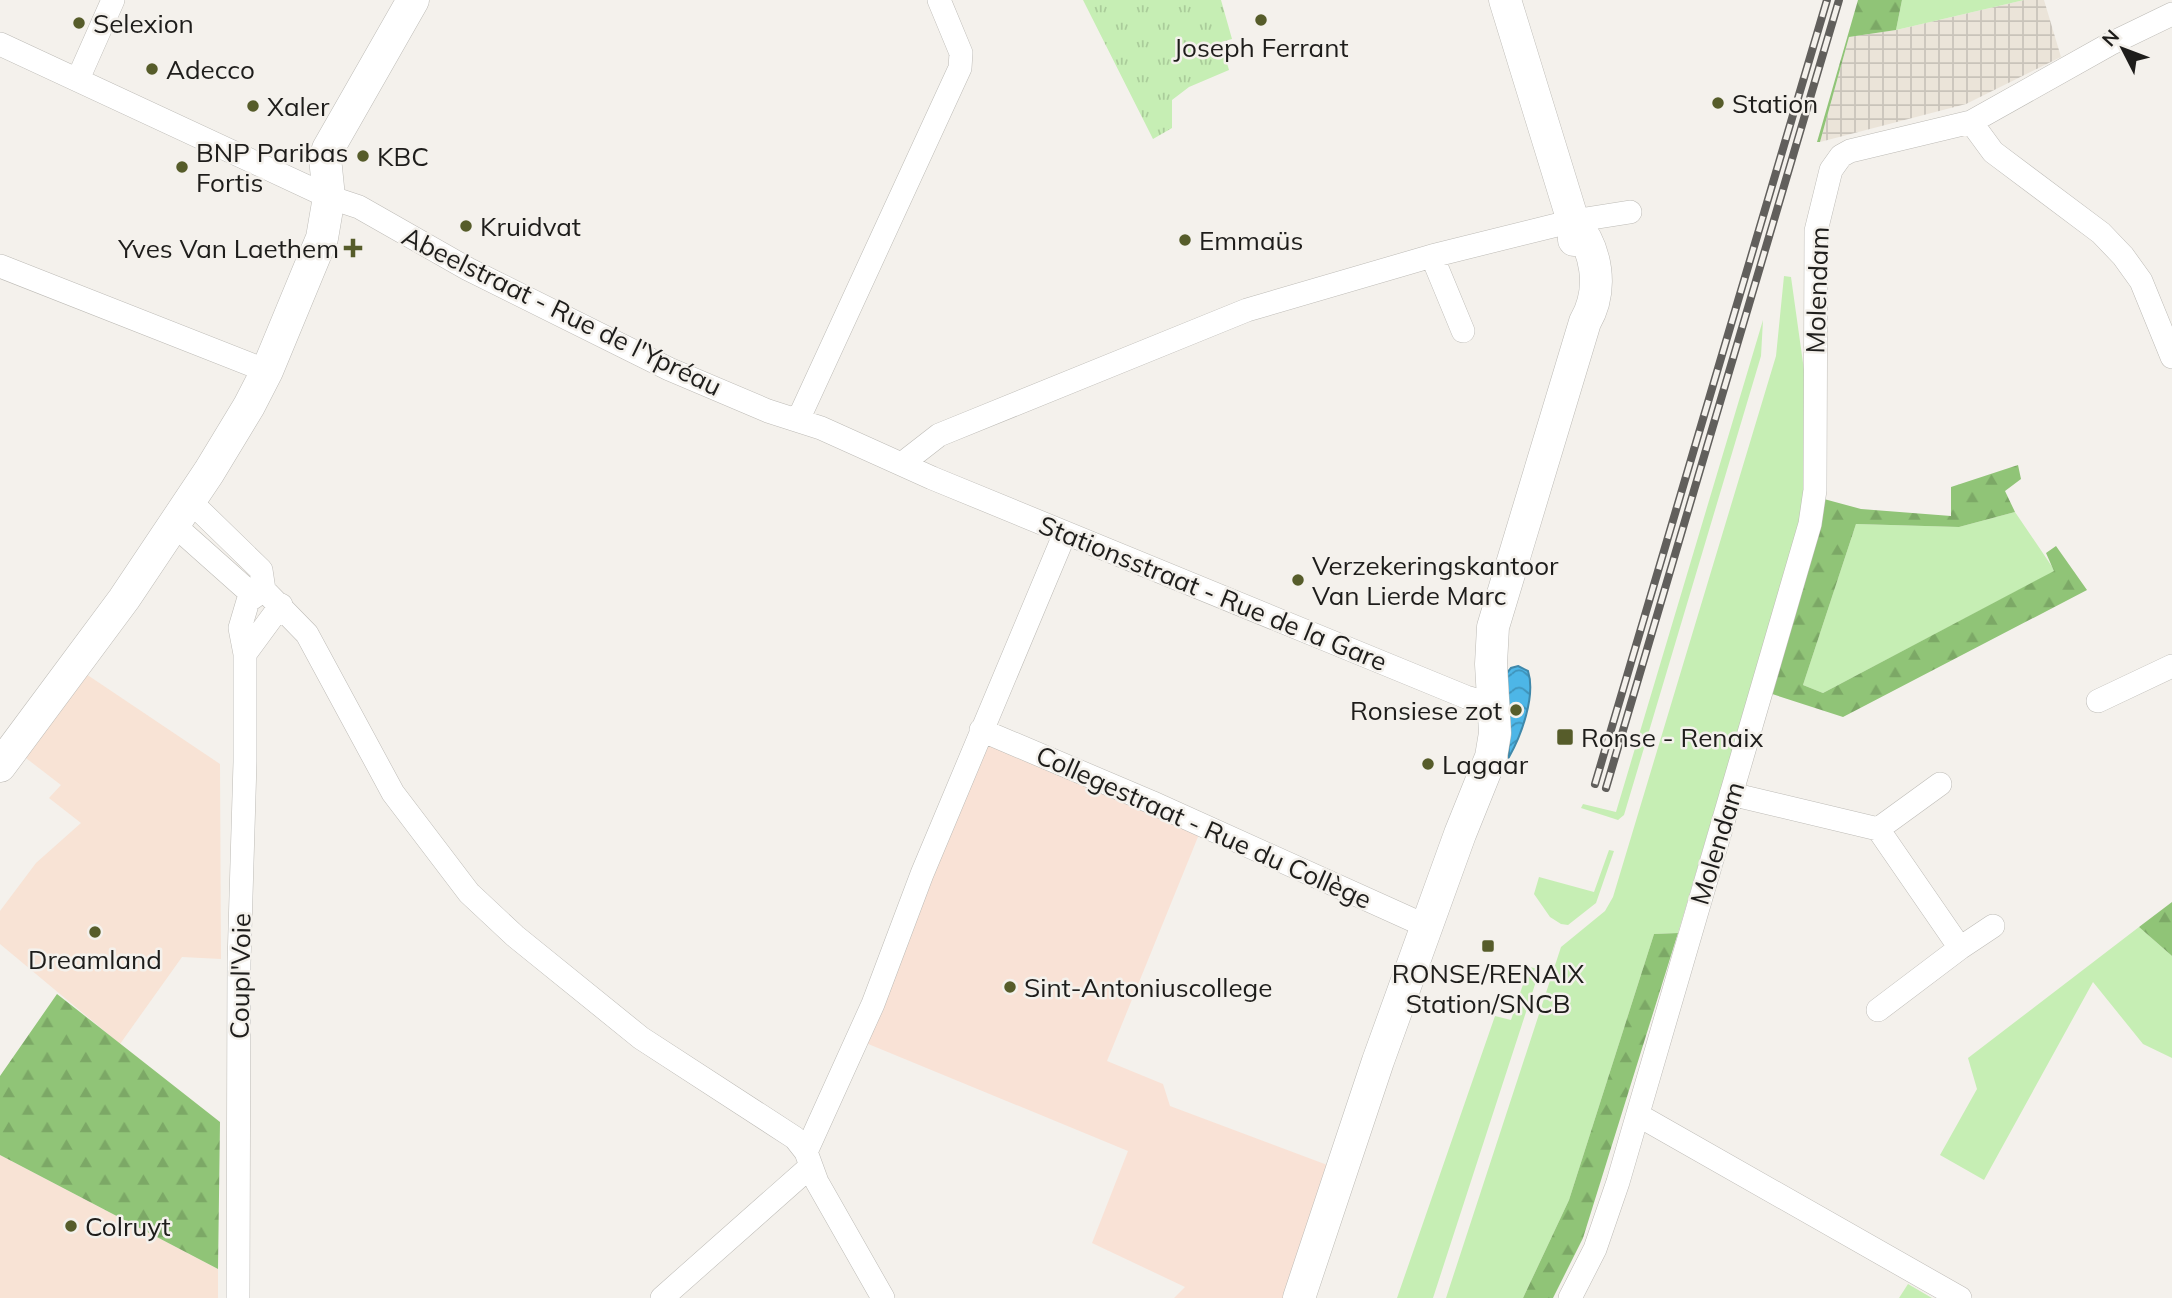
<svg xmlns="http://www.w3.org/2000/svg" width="2172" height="1298" viewBox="0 0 2172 1298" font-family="Mulish,sans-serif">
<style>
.commercial{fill:#f8e3d5}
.industrial{fill:url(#industrial-grid)}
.education{fill:#f9e2d6}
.grass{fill:#c6eeb4}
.forest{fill:url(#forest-firs)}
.park{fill:url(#park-tufts)}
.water{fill:url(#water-waves);stroke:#3f88aa;stroke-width:2}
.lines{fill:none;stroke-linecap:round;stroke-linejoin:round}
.street-casing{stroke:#bdbbb6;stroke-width:24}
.secondary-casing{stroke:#bdbbb6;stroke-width:33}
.street{stroke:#fff;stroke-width:23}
.secondary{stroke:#fff;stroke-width:32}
.rail-casing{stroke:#615f5c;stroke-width:8}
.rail{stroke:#f4f1ec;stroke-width:5;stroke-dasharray:16;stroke-linecap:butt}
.poi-dot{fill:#565c2a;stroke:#f4f1ec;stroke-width:2.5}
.labels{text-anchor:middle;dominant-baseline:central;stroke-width:5;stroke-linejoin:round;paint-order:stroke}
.poi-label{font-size:26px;fill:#1e1d1b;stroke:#f4f1ec;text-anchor:start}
.street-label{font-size:26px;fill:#1e1d1b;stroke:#f4f1ec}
</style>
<defs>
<pattern id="industrial-grid" width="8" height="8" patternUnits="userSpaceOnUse" patternTransform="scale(1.75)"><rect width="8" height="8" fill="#ebe4d9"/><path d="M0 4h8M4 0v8" fill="none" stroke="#c9c3ba"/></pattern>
<pattern id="forest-firs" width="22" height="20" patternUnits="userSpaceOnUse" patternTransform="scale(1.75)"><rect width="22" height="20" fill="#90c477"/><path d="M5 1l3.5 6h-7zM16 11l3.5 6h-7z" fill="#7ca866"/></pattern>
<pattern id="park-tufts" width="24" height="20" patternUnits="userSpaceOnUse" patternTransform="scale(1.75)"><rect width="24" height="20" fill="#c6eeb4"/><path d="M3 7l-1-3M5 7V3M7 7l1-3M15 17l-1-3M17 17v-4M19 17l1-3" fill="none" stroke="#aacc9a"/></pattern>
<pattern id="water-waves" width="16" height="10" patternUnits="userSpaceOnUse" patternTransform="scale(1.75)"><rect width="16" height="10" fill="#4db6e7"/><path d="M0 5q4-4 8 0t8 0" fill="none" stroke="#3f93ba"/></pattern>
</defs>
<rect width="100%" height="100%" fill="#f4f1ec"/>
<path class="commercial" d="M 83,672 L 220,764 L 221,959 L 182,957 L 120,1044 L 0,944 L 0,911 L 36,863 L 81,823 L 49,798 L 61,785 L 22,755 Z
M 0,1155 L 218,1269 L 218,1298 L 0,1298 Z"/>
<path class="industrial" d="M 2024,0 L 2044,0 L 2061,57 L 1966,104 L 1820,142 L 1849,37 L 1896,30 Z"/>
<path class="education" d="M 982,738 L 1202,827 L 1107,1061 L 1163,1084 L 1170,1106 L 1330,1166 L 1289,1298 L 1174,1298 L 1185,1287 L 1092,1243 L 1128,1151 L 861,1041 Z"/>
<path class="grass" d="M 1902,0 L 2024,0 L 1896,30 Z
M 1784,276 L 1791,277 L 1804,370 L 1806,502 L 1678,933 L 1654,934 L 1569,1200 L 1523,1298 L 1446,1298 L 1561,947 L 1605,911 L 1613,897 L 1776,356 Z
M 1763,320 L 1761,356 L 1624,815 L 1618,820 L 1581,808 L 1583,804 L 1616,812 Z
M 2015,512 L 2055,571 L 1823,693 L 1803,685 L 1856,524 L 1959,527 Z
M 1609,850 L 1614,851 L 1596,903 L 1568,925 L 1561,924 L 1550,917 L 1534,894 L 1539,877 L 1594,892 Z
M 2139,927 L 2172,956 L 2172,1058 L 2143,1044 L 2093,982 L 1984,1180 L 1940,1155 L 1977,1089 L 1968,1058 Z
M 1529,967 L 1540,969 L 1433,1298 L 1397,1298 L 1495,1016 L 1511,1020 Z
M 1908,1284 L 1932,1298 L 1899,1298 Z"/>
<path class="forest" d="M 1858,0 L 1902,0 L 1896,30 L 1849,37 L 1820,142 L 1817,142 Z
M 2018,465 L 2021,479 L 2005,491 L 2015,512 L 1959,527 L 1856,524 L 1803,685 L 1823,693 L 2054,571 L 2046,553 L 2056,546 L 2087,590 L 1843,717 L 1766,692 L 1824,499 L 1861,509 L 1951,516 L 1951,487 Z
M 2172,902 L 2172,956 L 2139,927 Z
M 1678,933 L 1583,1238 L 1553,1298 L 1523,1298 L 1569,1200 L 1654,934 Z
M 57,994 L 220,1122 L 218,1269 L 0,1155 L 0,1076 Z"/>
<path class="park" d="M 1083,0 L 1221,0 L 1232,39 L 1221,42 L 1229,70 L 1189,87 L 1172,100 L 1172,128 L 1153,139 Z"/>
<path class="water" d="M 1518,666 L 1528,671 C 1536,696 1521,736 1509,757 L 1506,674 L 1511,668 Z"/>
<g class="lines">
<defs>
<path id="street" d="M 0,44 L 329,197 L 359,207 L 468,269 L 669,369 L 768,411 L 821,428 L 932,478 L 1466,697 L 1495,705
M 78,79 L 113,0
M 1971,122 L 1993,152 L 2101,233 L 2123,256 L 2141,281 L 2172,357
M 1432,256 L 1463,331
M 0,266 L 267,371
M 798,420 L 960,68 L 961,53 L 939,0
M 903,463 L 939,435 L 1247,310 L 1432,256 L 1573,221 L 1630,212
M 190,501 L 261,570 L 264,590 L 307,634 L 393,793 L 469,893 L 515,936 L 641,1038 L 795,1138 L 806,1152 L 817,1182 L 883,1298
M 173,524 L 246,589 L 264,590
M 245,654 L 281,605
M 2098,701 L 2172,666
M 981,730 L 1151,802 L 1426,926
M 1731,794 L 1878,829 L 1940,784
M 1960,948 L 1993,926
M 1878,1010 L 1960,948 L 1878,829
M 1638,1115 L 1960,1298
M 806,1152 L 873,1004 L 922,874 L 1065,533
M 238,1298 L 239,963 L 245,762 L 245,654 L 240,628 L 248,601 L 264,590
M 662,1298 L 811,1166
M 1570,1298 L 1595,1249 L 1618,1182 L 1810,524 L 1815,490 L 1816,231 L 1831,170 L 1841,156 L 1850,151 L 1971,122 L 2110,44 L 2172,14"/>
<path id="secondary" d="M 1505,0 L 1573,221 L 1574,240
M 0,766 L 124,599 L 209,472 L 249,406 L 267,371 L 322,238 L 329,197 L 325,158 L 328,149 L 413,0
M 1299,1298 L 1378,1061 L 1460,834 L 1491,757 L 1495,733 L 1491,664 L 1493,627 L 1585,322 C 1604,289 1597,248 1573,221"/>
</defs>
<use href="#street" class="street-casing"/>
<use href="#secondary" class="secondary-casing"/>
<use href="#street" class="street"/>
<use href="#secondary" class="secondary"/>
<defs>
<path id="rail" d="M 1595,784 L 1827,0
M 1606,788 L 1839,0"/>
</defs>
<use href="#rail" class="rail-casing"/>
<use href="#rail" class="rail"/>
</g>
<g class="poi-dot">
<circle cx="1261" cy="20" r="7"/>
<circle cx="79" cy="23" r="7"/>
<circle cx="152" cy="69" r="7"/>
<circle cx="1718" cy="103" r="7"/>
<circle cx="253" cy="106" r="7"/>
<circle cx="363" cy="156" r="7"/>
<circle cx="182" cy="167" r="7"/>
<circle cx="466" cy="226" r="7"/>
<circle cx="1185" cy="240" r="7"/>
<path d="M349.5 237.5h7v7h7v7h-7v7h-7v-7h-7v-7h7z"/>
<circle cx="1298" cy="580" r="7"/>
<circle cx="1516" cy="710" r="7"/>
<rect x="1556" y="728" width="18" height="18" rx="3.5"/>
<circle cx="1428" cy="764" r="7"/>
<circle cx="95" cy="932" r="7"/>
<rect x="1481" y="939" width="14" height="14" rx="3.5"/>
<circle cx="1010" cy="987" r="7"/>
<circle cx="71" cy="1226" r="7"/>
</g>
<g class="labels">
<g class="poi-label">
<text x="93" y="23">Selexion</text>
<text x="1261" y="47" text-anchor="middle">Joseph Ferrant</text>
<text x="166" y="69">Adecco</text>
<text x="1732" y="103">Station</text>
<text x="267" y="106">Xaler</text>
<text x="196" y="152">BNP Paribas<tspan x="196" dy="30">Fortis</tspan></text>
<text x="377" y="156">KBC</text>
<text x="480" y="226">Kruidvat</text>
<text x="1199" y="240">Emmaüs</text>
<text x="339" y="248" text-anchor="end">Yves Van Laethem</text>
<text x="1312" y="565">Verzekeringskantoor<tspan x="1312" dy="30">Van Lierde Marc</tspan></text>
<text x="1502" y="710" text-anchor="end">Ronsiese zot</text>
<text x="1581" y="737">Ronse - Renaix</text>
<text x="1442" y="764">Lagaar</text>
<text x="95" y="959" text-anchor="middle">Dreamland</text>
<text x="1488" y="973" text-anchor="middle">RONSE/RENAIX<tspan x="1488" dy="30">Station/SNCB</tspan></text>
<text x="1024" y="987">Sint-Antoniuscollege</text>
<text x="85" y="1226">Colruyt</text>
</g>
<g class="street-label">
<text transform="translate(1817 290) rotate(-88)">Molendam</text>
<text transform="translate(562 311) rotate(26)">Abeelstraat - Rue de l'Ypréau</text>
<text transform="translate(1213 593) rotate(22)">Stationsstraat - Rue de la Gare</text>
<text transform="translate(1204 827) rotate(24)">Collegestraat - Rue du Collège</text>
<text transform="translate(1717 843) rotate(-73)">Molendam</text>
<text transform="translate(240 976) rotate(-89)">Coupl'Voie</text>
</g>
</g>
<g transform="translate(2123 49) rotate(312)" stroke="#f4f1ec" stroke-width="5" paint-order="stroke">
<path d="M0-5L12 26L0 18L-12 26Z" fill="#1e1d1b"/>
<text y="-10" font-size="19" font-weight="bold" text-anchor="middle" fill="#1e1d1b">N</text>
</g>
</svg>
